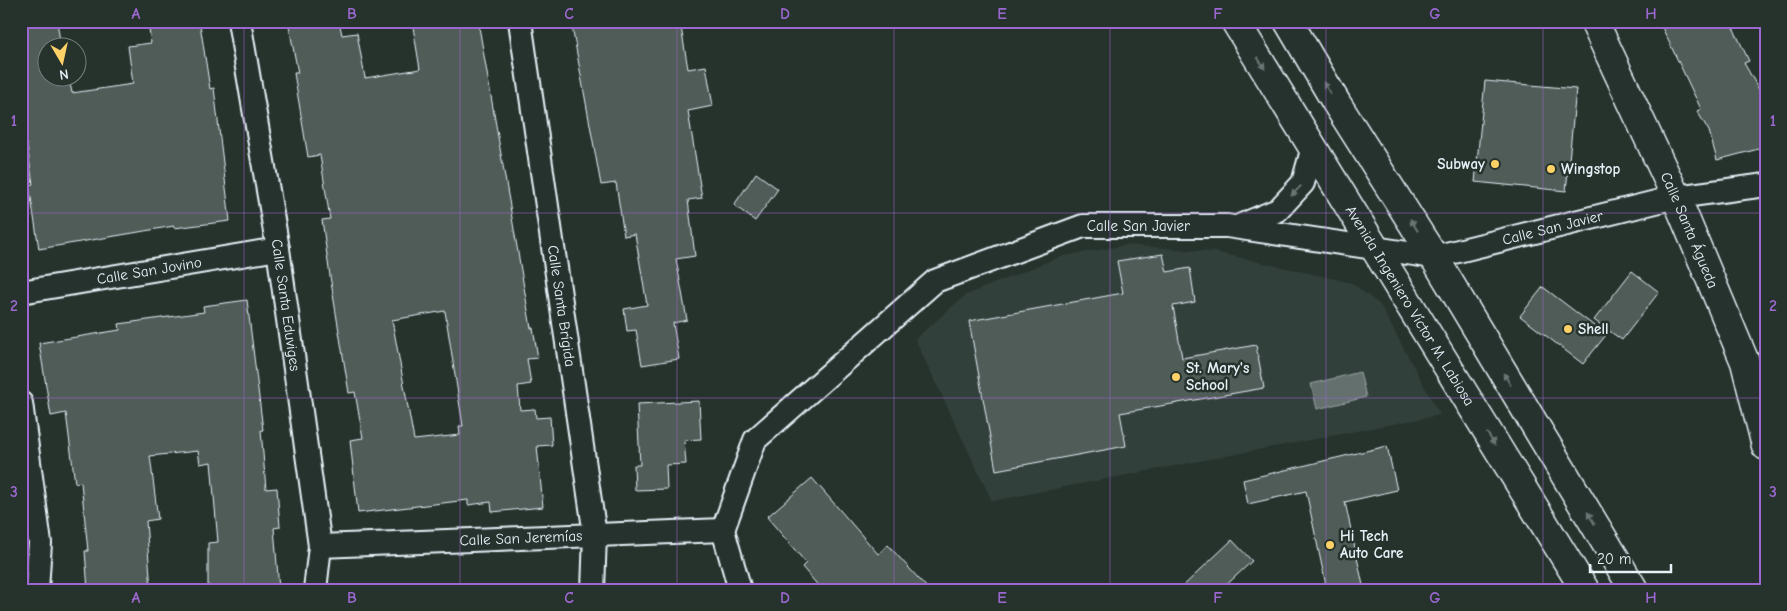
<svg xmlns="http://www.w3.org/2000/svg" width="1787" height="611" viewBox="0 0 1787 611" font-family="'Comic Neue',sans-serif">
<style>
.built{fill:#333f3a}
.water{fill:#636f6d;stroke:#98a3a5}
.building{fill:#505c59;stroke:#e8f1f8;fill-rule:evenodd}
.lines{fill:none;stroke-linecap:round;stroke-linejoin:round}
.minor-casing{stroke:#e8f1f8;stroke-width:26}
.tertiary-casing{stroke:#e8f1f8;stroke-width:31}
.secondary-casing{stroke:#e8f1f8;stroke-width:31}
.minor{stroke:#26332d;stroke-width:22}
.tertiary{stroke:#26332d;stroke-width:28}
.secondary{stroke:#26332d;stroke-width:28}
.oneway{fill:#6a7674}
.grid{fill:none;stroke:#9c67d0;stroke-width:1;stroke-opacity:0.55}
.poi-dot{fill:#ffd166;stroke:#26332d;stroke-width:2}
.labels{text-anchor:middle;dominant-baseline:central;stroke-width:5;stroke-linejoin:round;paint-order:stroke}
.poi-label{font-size:15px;font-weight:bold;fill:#e8f1f8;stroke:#26332d;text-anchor:start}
.street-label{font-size:15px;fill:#e8f1f8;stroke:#26332d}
.neatline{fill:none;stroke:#9c67d0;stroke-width:2}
.grid-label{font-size:16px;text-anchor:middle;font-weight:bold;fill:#9c67d0}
</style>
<rect width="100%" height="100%" fill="#26332d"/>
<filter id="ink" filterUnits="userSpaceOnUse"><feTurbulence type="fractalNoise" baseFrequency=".02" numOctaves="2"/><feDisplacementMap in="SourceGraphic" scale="10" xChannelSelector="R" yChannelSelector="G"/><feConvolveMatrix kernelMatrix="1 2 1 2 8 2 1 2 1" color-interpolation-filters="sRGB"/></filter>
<g filter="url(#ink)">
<path class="built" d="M 1127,245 L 1215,252 L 1352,283 L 1380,305 L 1440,415 L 992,501 L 915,339 L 966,295 L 1059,257 Z"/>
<path class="water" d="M 1360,372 L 1366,397 L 1317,409 L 1311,384 Z"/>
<path class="building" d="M 21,21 L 57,21 L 61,48 L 48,48 L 48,78 L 69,78 L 72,93 L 133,84 L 128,46 L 151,43 L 148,21 L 184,21 L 184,26 L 200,24 L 210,89 L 214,88 L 230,221 L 174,228 L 174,226 L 39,249 L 29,185 L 33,184 L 21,108 Z
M 288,21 L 339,21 L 342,35 L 357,33 L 365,78 L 420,69 L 412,21 L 478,21 L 531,328 L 533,328 L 538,358 L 527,359 L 531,384 L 518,386 L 520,410 L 535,409 L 536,418 L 550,417 L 552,445 L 537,446 L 543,507 L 492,512 L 491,502 L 468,505 L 468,500 L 358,513 L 350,440 L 363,438 L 355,392 L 349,393 L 330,276 L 322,220 L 330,219 L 320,155 L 308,157 L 294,73 L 298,73 ZM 445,311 L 463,426 L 459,426 L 460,435 L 414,440 L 392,320 Z
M 571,21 L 680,21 L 688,69 L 706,66 L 713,106 L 688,111 L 702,198 L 688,200 L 695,256 L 676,259 L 687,320 L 673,323 L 679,359 L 642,365 L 636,330 L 627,331 L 624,309 L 647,305 L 635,234 L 624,236 L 616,183 L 601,185 Z
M 1659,21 L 1730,21 L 1749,61 L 1744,63 L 1766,102 L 1766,147 L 1717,160 L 1709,131 L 1697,111 L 1701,109 Z
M 1485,81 L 1576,89 L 1566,191 L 1475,182 Z
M 756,173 L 778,189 L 755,221 L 734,205 Z
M 1163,254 L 1167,272 L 1190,268 L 1195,302 L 1173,306 L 1182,358 L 1256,345 L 1264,388 L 1120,413 L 1126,446 L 996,470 L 969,321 L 1123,293 L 1117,261 Z
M 1632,271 L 1659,292 L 1622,340 L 1594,320 Z
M 1543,287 L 1606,335 L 1583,364 L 1520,316 Z
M 247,300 L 263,430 L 261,430 L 266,489 L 277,488 L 280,527 L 274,528 L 279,589 L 208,590 L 208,543 L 218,542 L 211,462 L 200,464 L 198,451 L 150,456 L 158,519 L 146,521 L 151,590 L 88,590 L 85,551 L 88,551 L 81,482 L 75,483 L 66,413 L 51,416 L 39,343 L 120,330 L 119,324 L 204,312 L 203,306 Z
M 699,401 L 701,439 L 684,440 L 686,464 L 666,465 L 667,489 L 635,490 L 634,465 L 640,465 L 637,404 Z
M 1387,446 L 1397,490 L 1345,502 L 1364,590 L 1327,590 L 1306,491 L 1248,504 L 1243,480 Z
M 812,478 L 878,554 L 888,545 L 929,590 L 822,590 L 802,567 L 806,563 L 767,517 Z
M 1232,540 L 1252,561 L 1221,590 L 1179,590 Z"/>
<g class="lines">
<defs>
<g id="minor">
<path id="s1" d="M 239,21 L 278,249 L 320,546 L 315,590"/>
<path id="s2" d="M 520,21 L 595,535 L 593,590"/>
<path d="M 1237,227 L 1278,210 L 1303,183 L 1313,147"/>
<path id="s3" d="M 21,292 L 278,249"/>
<path d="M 21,403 L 40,543 L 37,590"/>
<path id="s4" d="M 723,530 L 755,440 L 935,281 L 1083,226 L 1227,226 L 1434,257 L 1676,197 L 1766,185"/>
<path d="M 723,530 L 740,590"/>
<path id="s5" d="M 320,546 L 723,530"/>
</g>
<g id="tertiary">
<path id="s6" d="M 1594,21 L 1676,197 L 1745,362 L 1766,446"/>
</g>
<g id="secondary">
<path id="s7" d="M 1235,21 L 1585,590"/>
<path d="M 1288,21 L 1337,104 L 1434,257 L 1634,590"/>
</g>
</defs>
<use href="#minor" class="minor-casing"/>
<use href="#tertiary" class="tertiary-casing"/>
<use href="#secondary" class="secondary-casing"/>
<use href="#minor" class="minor"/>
<use href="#tertiary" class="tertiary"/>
<use href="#secondary" class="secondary"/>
</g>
<defs><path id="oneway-solid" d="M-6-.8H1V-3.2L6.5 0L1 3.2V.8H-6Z" transform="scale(1.25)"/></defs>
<g class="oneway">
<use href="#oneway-solid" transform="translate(1261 63) rotate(58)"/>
<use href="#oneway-solid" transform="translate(1327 88) rotate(-121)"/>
<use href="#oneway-solid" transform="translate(1296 191) rotate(134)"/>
<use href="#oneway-solid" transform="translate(1414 225) rotate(-122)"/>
<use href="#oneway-solid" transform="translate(1507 379) rotate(-121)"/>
<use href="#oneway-solid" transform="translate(1491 439) rotate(58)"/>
<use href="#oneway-solid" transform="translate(1591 518) rotate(-121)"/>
</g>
</g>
<path class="grid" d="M 244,21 L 244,590M 460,21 L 460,590M 677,21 L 677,590M 894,21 L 894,590M 1110,21 L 1110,590M 1326,21 L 1326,590M 1543,21 L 1543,590M 21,213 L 1766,213M 21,398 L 1766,398"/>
<g class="poi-dot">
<circle cx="1495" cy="164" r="5"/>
<circle cx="1551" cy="169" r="5"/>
<circle cx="1568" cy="329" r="5"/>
<circle cx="1176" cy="377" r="5"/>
<circle cx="1330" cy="545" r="5"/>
</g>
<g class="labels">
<g class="poi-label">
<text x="1485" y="164" text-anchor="end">Subway</text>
<text x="1561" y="169">Wingstop</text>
<text x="1578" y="329">Shell</text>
<text x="1186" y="368">St. Mary's<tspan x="1186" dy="17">School</tspan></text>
<text x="1340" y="536">Hi Tech<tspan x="1340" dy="17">Auto Care</tspan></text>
</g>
<g class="street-label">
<text stroke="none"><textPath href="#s4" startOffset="549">Calle San Javier</textPath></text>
<text stroke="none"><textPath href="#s4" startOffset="969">Calle San Javier</textPath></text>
<text stroke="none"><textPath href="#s6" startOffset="230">Calle Santa Águeda</textPath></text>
<text stroke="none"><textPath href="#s3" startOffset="130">Calle San Jovino</textPath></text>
<text stroke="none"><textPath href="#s1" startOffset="288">Calle Santa Eduviges</textPath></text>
<text stroke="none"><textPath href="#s2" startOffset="288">Calle Santa Brígida</textPath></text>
<text stroke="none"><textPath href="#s7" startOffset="334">Avenida Ingeniero Víctor M. Labiosa</textPath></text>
<text stroke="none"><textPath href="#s5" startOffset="201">Calle San Jeremías</textPath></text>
</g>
</g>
<rect width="1787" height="611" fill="none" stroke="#26332d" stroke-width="55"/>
<g transform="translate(62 62) rotate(171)"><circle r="24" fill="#26332d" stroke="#747f7e"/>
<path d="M0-4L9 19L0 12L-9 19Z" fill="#ffd166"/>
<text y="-8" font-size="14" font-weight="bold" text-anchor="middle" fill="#e8f1f8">N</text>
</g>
<path d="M1590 564v8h81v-8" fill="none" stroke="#e8f1f8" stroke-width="2.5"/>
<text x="1597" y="564" font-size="15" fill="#e8f1f8" stroke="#26332d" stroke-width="4" paint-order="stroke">20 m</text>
<rect x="28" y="28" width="1732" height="556" class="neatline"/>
<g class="grid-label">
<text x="136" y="19">A</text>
<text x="352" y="19">B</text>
<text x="569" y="19">C</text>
<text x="785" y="19">D</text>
<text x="1002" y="19">E</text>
<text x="1218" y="19">F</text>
<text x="1435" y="19">G</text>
<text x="1651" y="19">H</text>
<text x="14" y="126">1</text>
<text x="1773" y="126">1</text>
<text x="14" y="311">2</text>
<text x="1773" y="311">2</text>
<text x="14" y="497">3</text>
<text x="1773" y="497">3</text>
<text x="136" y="603">A</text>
<text x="352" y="603">B</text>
<text x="569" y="603">C</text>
<text x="785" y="603">D</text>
<text x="1002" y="603">E</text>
<text x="1218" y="603">F</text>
<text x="1435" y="603">G</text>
<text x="1651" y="603">H</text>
</g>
</svg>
